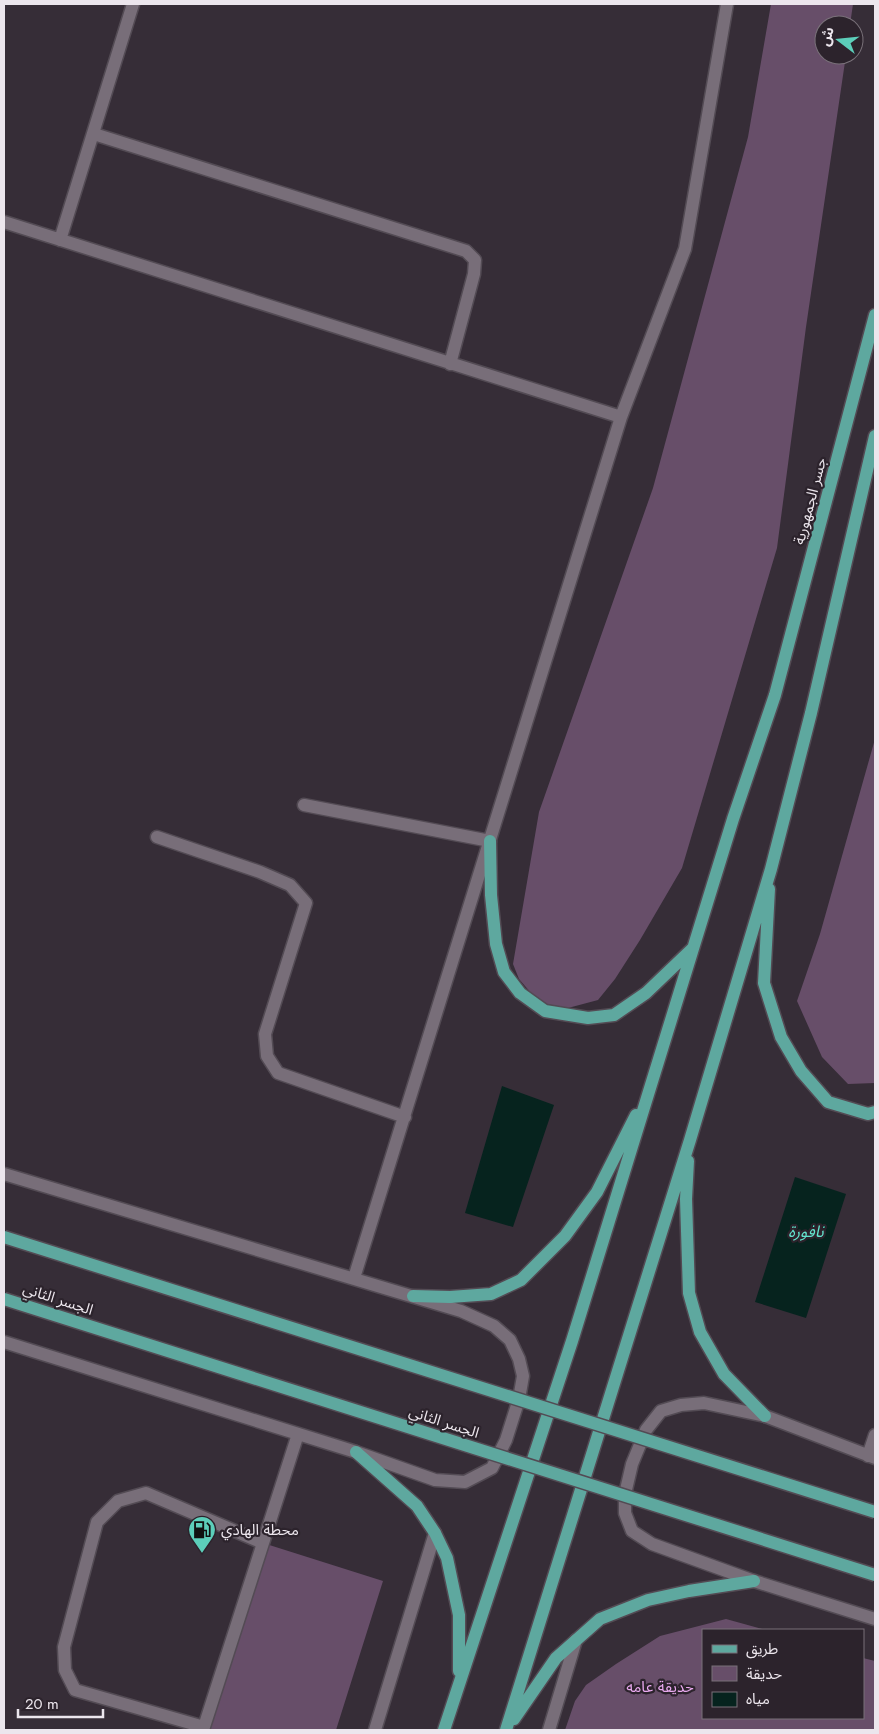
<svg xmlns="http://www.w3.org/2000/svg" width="879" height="1734" viewBox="0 0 879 1734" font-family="Jost,'Noto Sans Arabic',sans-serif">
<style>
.green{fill:#674e69}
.water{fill:#06231e}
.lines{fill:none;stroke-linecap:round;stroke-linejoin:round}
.minor-casing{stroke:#534b54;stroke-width:15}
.major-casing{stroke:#534b54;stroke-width:15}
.minor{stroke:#786e79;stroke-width:12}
.major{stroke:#5ea89f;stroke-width:12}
.major-bridge-casing{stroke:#534b54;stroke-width:15;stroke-linecap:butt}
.major-bridge{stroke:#5ea89f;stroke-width:12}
.labels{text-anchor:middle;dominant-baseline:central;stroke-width:4.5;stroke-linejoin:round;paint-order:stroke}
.street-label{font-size:15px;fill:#ece6ed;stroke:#2c232c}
.poi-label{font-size:15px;fill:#ece6ed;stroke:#2c232c;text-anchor:start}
.park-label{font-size:15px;fill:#ebabf1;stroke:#2c232c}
.water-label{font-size:16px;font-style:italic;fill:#63e4ce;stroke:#2c232c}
</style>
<rect width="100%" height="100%" fill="#362d37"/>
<path class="green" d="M 771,4 L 853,4 L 850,25 L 824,25 L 824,55 L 846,55 L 806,327 L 777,548 L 682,868 L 640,940 L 615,979 L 598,1000 L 568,1008 L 547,1004 L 531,993 L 519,979 L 513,964 L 539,812 L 653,488 L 748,137 Z
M 875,739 L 875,1083 L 848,1084 L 822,1057 L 797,1001 L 820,934 Z
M 263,1543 L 383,1581 L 336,1730 L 208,1730 Z
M 726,1619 L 766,1630 L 703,1630 L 703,1718 L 863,1718 L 863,1658 L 875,1661 L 875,1730 L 565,1730 L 575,1701 L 586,1685 L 616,1664 L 660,1636 Z"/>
<path class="water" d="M 502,1086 L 554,1105 L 513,1227 L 465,1213 Z
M 795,1177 L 846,1194 L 806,1318 L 755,1302 Z"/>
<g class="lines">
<defs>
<path id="minor" d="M 94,134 L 466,251 L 475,260 L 474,274 L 450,364
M 4,222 L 621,417
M 60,240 L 133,4
M 304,805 L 490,841
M 157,837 L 260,872 L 290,885 L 306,903 L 265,1034 L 267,1056 L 278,1073 L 405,1117
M 4,1174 L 461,1311 L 494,1326 L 510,1340 L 519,1359 L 523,1376 L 519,1399 L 506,1440 L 492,1468 L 465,1482 L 435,1480 L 356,1452 L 4,1342
M 354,1278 L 621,417 L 685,249 L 727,4
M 868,1456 L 875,1435
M 875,1458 L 765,1416 L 704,1403 L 681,1405 L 661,1411 L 646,1430 L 632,1464 L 625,1494 L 625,1513 L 632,1531 L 652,1544 L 754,1581 L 875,1619
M 204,1727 L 75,1690 L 65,1670 L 64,1647 L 97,1522 L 118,1501 L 146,1493 L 263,1543
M 203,1730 L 298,1434
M 375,1730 L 435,1533
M 549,1730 L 576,1640"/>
<path id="major" d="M 490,841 L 491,895 L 496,944 L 504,972 L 520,993 L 545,1011 L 588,1018 L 614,1015 L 646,993 L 692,949
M 769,889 L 764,983 L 781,1037 L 801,1071 L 828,1102 L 868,1114 L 875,1112
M 688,1161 L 686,1199 L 689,1293 L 700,1332 L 724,1374 L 765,1416
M 413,1296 L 450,1297 L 491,1294 L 521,1280 L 565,1236 L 597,1192 L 636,1115
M 356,1452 L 417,1506 L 435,1533 L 447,1558 L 459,1615 L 459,1671
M 514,1719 L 556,1658 L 600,1619 L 648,1600 L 689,1591 L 754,1581
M 444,1730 L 572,1341 L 733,819 L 775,695 L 875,315
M 506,1730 L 690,1140 L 771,869 L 811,713 L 875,436"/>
</defs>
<use href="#minor" class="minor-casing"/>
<use href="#major" class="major-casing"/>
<use href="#minor" class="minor"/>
<use href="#major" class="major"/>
<defs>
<path id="major-bridge" d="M 4,1237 L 875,1512
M 4,1299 L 875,1575"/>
</defs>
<use href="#major-bridge" class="major-bridge-casing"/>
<use href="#major-bridge" class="major-bridge"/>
</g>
<defs>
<symbol id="fuel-pin" viewBox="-11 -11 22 30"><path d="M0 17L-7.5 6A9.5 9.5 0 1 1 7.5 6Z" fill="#5cceba" stroke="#2c232c"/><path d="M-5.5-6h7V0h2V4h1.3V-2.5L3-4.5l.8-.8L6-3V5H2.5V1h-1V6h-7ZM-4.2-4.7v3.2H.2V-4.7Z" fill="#111"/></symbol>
</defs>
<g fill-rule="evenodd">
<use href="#fuel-pin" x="186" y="1514" width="32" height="43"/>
</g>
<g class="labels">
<g class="street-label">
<text transform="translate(810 501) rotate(-75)">جسر الجمهورية</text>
<text transform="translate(58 1299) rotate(18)">الجسر الثاني</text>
<text transform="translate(444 1422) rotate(18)">الجسر الثاني</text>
</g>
<g class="poi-label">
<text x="221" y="1530">محطة الهادي</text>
</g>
<g class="park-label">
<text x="660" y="1687">حديقة عامه</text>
</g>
<g class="water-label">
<text x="806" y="1231">نافورة</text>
</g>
</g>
<rect width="879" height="1734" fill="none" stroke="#ece6ed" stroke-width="10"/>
<rect x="702" y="1629" width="162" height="90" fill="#2c232c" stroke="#797179"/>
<rect x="712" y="1645" width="25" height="8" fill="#5ea89f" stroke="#797179"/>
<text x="746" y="1654" font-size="15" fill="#ece6ed">طريق</text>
<rect x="712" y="1666" width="25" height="15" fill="#674e69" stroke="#797179"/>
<text x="746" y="1679" font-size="15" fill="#ece6ed">حديقة</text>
<rect x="712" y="1692" width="25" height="15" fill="#06231e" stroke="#797179"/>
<text x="746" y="1704" font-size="15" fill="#ece6ed">مياه</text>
<g transform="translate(839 40) rotate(286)"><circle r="24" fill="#2c232c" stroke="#797179"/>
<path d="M0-4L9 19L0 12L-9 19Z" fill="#5cceba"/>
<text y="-8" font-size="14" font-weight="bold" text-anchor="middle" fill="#ece6ed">ش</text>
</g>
<path d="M18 1709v8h85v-8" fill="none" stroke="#ece6ed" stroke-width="2.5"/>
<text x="25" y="1709" font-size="15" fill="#ece6ed" stroke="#2c232c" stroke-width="4" paint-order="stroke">20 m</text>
</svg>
